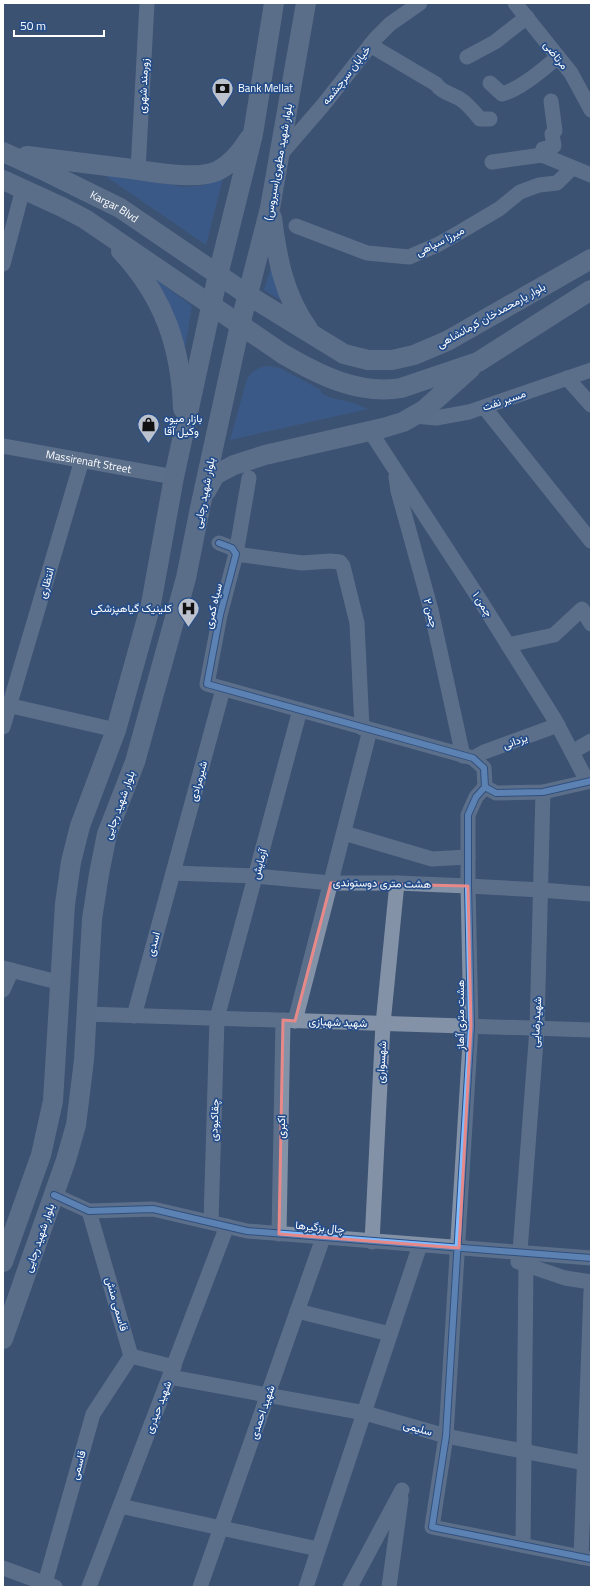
<svg xmlns="http://www.w3.org/2000/svg" width="594" height="1590" viewBox="0 0 594 1590" font-family="'Titillium Web',Vazirmatn,sans-serif">
<style>
.green{fill:#3a639f}
.lines{fill:none;stroke-linecap:round;stroke-linejoin:round}
.minor{stroke:#8392a7;stroke-width:15}
.major{stroke:#8290a5;stroke-width:20}
.cycleway-casing{stroke:#254d89;stroke-width:8}
.cycleway{stroke:#80bcff;stroke-width:6}
.marked{fill:none;stroke:#e88989;stroke-width:3;stroke-linejoin:round}
.labels{text-anchor:middle;dominant-baseline:central;stroke-width:3.5;stroke-linejoin:round;paint-order:stroke}
.street-label{font-size:11px;fill:#fff;stroke:#254d89}
.poi-label{font-size:11px;fill:#fff;stroke:#254d89;text-anchor:start}
</style>
<rect width="100%" height="100%" fill="#3c5272"/>
<path class="green" d="M 101,173 L 185,187 L 205,185 L 223,178 L 206,245 Z
M 272,264 L 282,301 L 264,290 Z
M 153,277 L 192,306 L 185,348 Z
M 266,366 L 280,368 L 319,389 L 324,395 L 331,398 L 350,402 L 368,409 L 230,440 L 247,379 C 252,371 258,368 266,366 Z"/>
<g class="lines">
<g class="minor">
<path d="M 515,3 L 571,73 L 591,110"/>
<path d="M 370,45 L 436,84 C 441,92 452,94 460,99 C 468,104 474,112 480,119 L 490,119"/>
<path d="M 467,57 L 495,42 L 527,17"/>
<path d="M 490,83 L 502,94 C 521,89 543,69 558,57"/>
<path d="M 280,155 L 324,104 L 376,38 L 390,24 L 420,3"/>
<path d="M 542,155 L 543,149 L 554,146 L 552,134 L 555,131 L 551,101"/>
<path d="M 492,162 L 542,155 L 591,175"/>
<path d="M 138,170 L 147,3"/>
<path d="M 296,226 L 367,253 L 409,257 L 437,245 L 460,232 L 499,209 L 520,192 L 539,185 L 557,183 L 572,168"/>
<path d="M 3,264 L 23,189"/>
<path d="M 567,378 L 591,405"/>
<path d="M 484,407 L 591,541"/>
<path d="M 414,416 L 436,418 L 469,412 L 591,370"/>
<path d="M 370,431 L 480,600 L 555,720 L 587,781"/>
<path id="s1" d="M 3,446 L 174,477"/>
<path d="M 396,477 L 398,491 L 431,610 L 463,756"/>
<path d="M 249,478 L 236,554 L 302,563 L 330,561 L 340,562 L 343,566 L 357,623 L 362,728"/>
<path d="M 219,543 L 232,548 L 236,554 L 220,615 L 207,684 L 473,758 L 484,768 L 485,787 L 496,793 L 543,792 L 591,781"/>
<path d="M 508,645 L 554,635 L 582,609 L 591,624"/>
<path d="M 3,704 L 116,730"/>
<path d="M 3,727 L 82,460"/>
<path d="M 572,752 L 591,741"/>
<path d="M 473,758 L 484,752 L 558,725"/>
<path d="M 485,787 L 476,797 L 468,815 L 468,886 L 471,1026 L 446,1436 L 432,1527 L 591,1559"/>
<path d="M 344,833 L 432,859 L 468,857"/>
<path d="M 173,873 L 255,876 L 331,883 L 397,883 L 468,886 L 541,890 L 591,894"/>
<path d="M 3,968 L 61,983"/>
<path d="M 3,990 L 12,970"/>
<path d="M 86,1014 L 591,1030"/>
<path d="M 134,1016 L 223,689"/>
<path d="M 295,1021 L 370,730"/>
<path d="M 54,1195 L 89,1211 L 153,1209 L 247,1231 L 591,1258"/>
<path d="M 89,1211 L 131,1356 L 174,1367"/>
<path d="M 211,1222 L 217,1018 L 300,710"/>
<path d="M 279,1234 L 283,1020"/>
<path d="M 372,1242 L 383,1024 L 397,883"/>
<path d="M 520,1251 L 537,1028 L 543,792"/>
<path d="M 518,1262 L 565,1278 L 591,1282"/>
<path d="M 297,1311 L 390,1334"/>
<path d="M 170,1377 L 365,1413 L 446,1436 L 584,1463 L 591,1467"/>
<path d="M 120,1506 L 318,1549"/>
<path d="M 523,1545 L 526,1264"/>
<path d="M 581,1557 L 591,1291"/>
<path d="M 3,1568 L 55,1587"/>
<path d="M 45,1583 L 93,1414 L 131,1356"/>
<path d="M 89,1587 L 227,1226"/>
<path d="M 200,1587 L 323,1238"/>
<path d="M 306,1587 L 420,1245"/>
<path d="M 350,1587 L 402,1490"/>
<path d="M 389,1587 L 401,1499"/>
</g>
<g class="major">
<path id="s2" d="M 3,152 L 47,172 L 120,208 L 248,295 L 344,354 L 368,360 L 392,360 L 414,355 L 447,341 L 591,259"/>
<path d="M 27,156 C 59,160 91,164 124,168 C 148,171 195,181 217,171 C 232,164 241,152 249,139"/>
<path d="M 3,180 L 62,207 L 85,219 L 283,354 C 319,375 358,395 401,388 L 478,362 L 591,290"/>
<path d="M 272,218 C 277,258 284,296 308,329"/>
<path d="M 121,251 C 164,297 181,347 183,409"/>
<path d="M 206,491 L 215,475 L 234,465 L 265,455 L 383,428 L 403,422 L 424,410 L 471,368"/>
<path d="M 3,1262 L 41,1155 L 53,1101 L 65,904 L 71,862 L 80,826 L 116,730 L 151,604 L 174,477 L 218,275 L 253,134 L 274,3"/>
<path d="M 3,1339 L 66,1160 L 76,1125 L 84,1060 L 92,919 L 99,874 L 107,834 L 135,762 L 186,578 L 200,508 L 240,325 L 270,208 L 306,3"/>
</g>
<defs>
<path id="cycleway" d="M 219,543 L 232,548 L 236,554 L 220,615 L 207,684 L 473,758 L 484,768 L 485,787 L 496,793 L 543,792 L 591,781
M 485,787 L 476,797 L 468,815 L 468,886 L 471,1026 L 446,1436 L 432,1527 L 591,1559
M 54,1195 L 89,1211 L 153,1209 L 247,1231 L 591,1258"/>
</defs>
<use href="#cycleway" class="cycleway-casing"/>
<use href="#cycleway" class="cycleway"/>
</g>
<path d="M0 0H594V1590H0ZM 331,883 L 468,886 L 471,1026 L 459,1248 L 279,1234 L 283,1020 L 295,1021 Z" fill="#3c5272" fill-opacity=".55" fill-rule="evenodd"/>
<path class="marked" d="M 331,883 L 468,886 L 471,1026 L 459,1248 L 279,1234 L 283,1020 L 295,1021 Z"/>
<defs>
<symbol id="bank-pin" viewBox="-11 -11 22 30"><path d="M0 17L-7.5 6A9.5 9.5 0 1 1 7.5 6Z" fill="#bbc2ce" stroke="#254d89"/><path d="M-6-4H6V4H-6ZM0-2.3a2.3 2.3 0 1 0 0 4.6a2.3 2.3 0 1 0 0-4.6Z" fill="#111"/></symbol>
<symbol id="shop-pin" viewBox="-11 -11 22 30"><path d="M0 17L-7.5 6A9.5 9.5 0 1 1 7.5 6Z" fill="#bbc2ce" stroke="#254d89"/><path d="M-5-2.5h2.3a2.7 3.5 0 0 1 5.4 0H5L5.5 6h-11ZM-1.5-2.5h3a1.5 2.3 0 0 0-3 0Z" fill="#111"/></symbol>
<symbol id="hospital-pin" viewBox="-11 -11 22 30"><path d="M0 17L-7.5 6A9.5 9.5 0 1 1 7.5 6Z" fill="#bbc2ce" stroke="#254d89"/><path d="M-5-5h3v3.5h4V-5h3V5h-3V1.5h-4V5h-3Z" fill="#111"/></symbol>
</defs>
<g fill-rule="evenodd">
<use href="#bank-pin" x="210" y="76" width="25" height="34"/>
<use href="#shop-pin" x="136" y="412" width="25" height="34"/>
<use href="#hospital-pin" x="176" y="596" width="25" height="34"/>
</g>
<g class="labels">
<g class="street-label">
<text transform="translate(556 55) rotate(52)">مرتاضی</text>
<text transform="translate(346 75) rotate(-52)">خیابان سرچشمه</text>
<text transform="translate(143 86) rotate(-87)">زورمند شهری</text>
<text transform="translate(278 162) rotate(-80)">بلوار شهید مطهری(سیروس)</text>
<text stroke="none"><textPath href="#s2" startOffset="124">Kargar Blvd</textPath></text>
<text transform="translate(440 241) rotate(-27)">میرزا سپاهی</text>
<text transform="translate(491 315) rotate(-29)">بلوار یارمحمدخان کرمانشاهی</text>
<text transform="translate(504 400) rotate(-19)">مسیر نفت</text>
<text stroke="none"><textPath href="#s1" startOffset="87">Massirenaft Street</textPath></text>
<text transform="translate(204 493) rotate(-79)">بلوار شهید رجایی</text>
<text transform="translate(46 583) rotate(-74)">انتظاری</text>
<text transform="translate(483 604) rotate(57)">چمن ۱</text>
<text transform="translate(213 606) rotate(-77)">سیاه کمری</text>
<text transform="translate(431 613) rotate(76)">چمن ۲</text>
<text transform="translate(515 741) rotate(-20)">یزدانی</text>
<text transform="translate(198 781) rotate(-75)">شیرمرادی</text>
<text transform="translate(119 805) rotate(-70)">بلوار شهید رجایی</text>
<text transform="translate(259 864) rotate(-75)">آزمایش</text>
<text transform="translate(382 883) rotate(1)">هشت متری دوستوندی</text>
<text transform="translate(153 944) rotate(-75)">اسدی</text>
<text transform="translate(460 1015) rotate(-90)">هشت متری آهاز</text>
<text transform="translate(338 1022) rotate(2)">شهید شهبازی</text>
<text transform="translate(536 1022) rotate(-87)">شهیدرضایی</text>
<text transform="translate(381 1062) rotate(-87)">شهسواری</text>
<text transform="translate(214 1120) rotate(-88)">چقاکبودی</text>
<text transform="translate(281 1127) rotate(-89)">اکبری</text>
<text transform="translate(320 1227) rotate(5)">چال بزگیرها</text>
<text transform="translate(39 1238) rotate(-71)">بلوار شهید رجایی</text>
<text transform="translate(117 1304) rotate(74)">قاسمی منش</text>
<text transform="translate(158 1407) rotate(-69)">شهید حیدری</text>
<text transform="translate(262 1412) rotate(-71)">شهید احمدی</text>
<text transform="translate(418 1428) rotate(16)">سلیمی</text>
<text transform="translate(78 1465) rotate(-74)">قاسمی</text>
</g>
<g class="poi-label">
<text x="238" y="88">Bank Mellat</text>
<text x="164" y="418">بازار میوه<tspan x="164" dy="13">وکیل آقا</tspan></text>
<text x="172" y="608" text-anchor="end">کلینیک گیاهپزشکی</text>
</g>
</g>
<rect width="594" height="1590" fill="none" stroke="#ffffff" stroke-width="8"/>
<path d="M14 30v6h90v-6" fill="none" stroke="#ffffff" stroke-width="2"/>
<text x="20" y="30" font-size="12" fill="#ffffff" stroke="#254d89" stroke-width="3" paint-order="stroke">50 m</text>
</svg>
